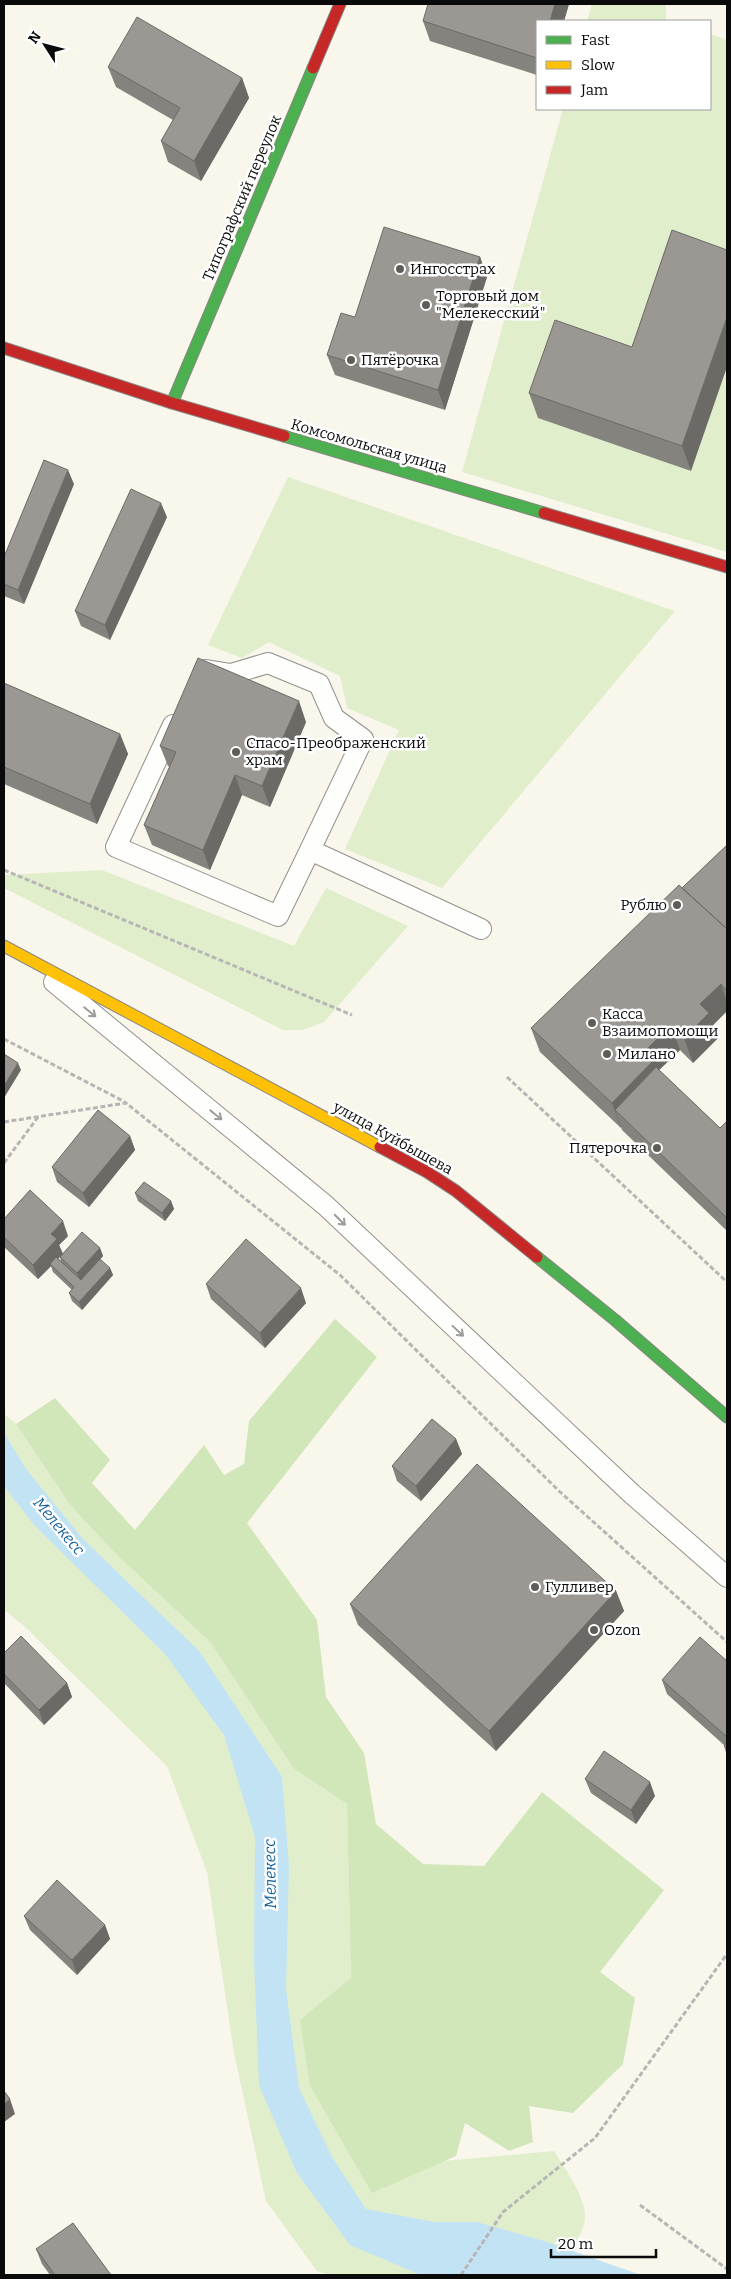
<svg xmlns="http://www.w3.org/2000/svg" width="731" height="2279" viewBox="0 0 731 2279" font-family="Bitter,serif">
<style>
.green{fill:#e1eecc}
.forest{fill:#d1e6b9}
.water{fill:#c2e3f4}
.lines{fill:none;stroke-linecap:round;stroke-linejoin:round}
.lane-casing{stroke:#92908c;stroke-width:22}
.fast-casing{stroke:#888782;stroke-width:13}
.slow-casing{stroke:#888782;stroke-width:13}
.jam-casing{stroke:#888782;stroke-width:13}
.path{stroke:#b7b6b5;stroke-width:3;stroke-dasharray:5 2.5;stroke-linecap:butt}
.lane{stroke:#fefefc;stroke-width:20}
.fast{stroke:#4caf50;stroke-width:11}
.slow{stroke:#ffc107;stroke-width:11}
.jam{stroke:#c62828;stroke-width:11}
.wall{fill:#85837e}
.shaded-wall{fill:#6c6a67}
.building{fill:#9b9893;stroke:#6c6a67}
.oneway{stroke:#9c9c9b}
.poi-dot{fill:#5e5d59;stroke:#fff;stroke-width:2}
.labels{text-anchor:middle;dominant-baseline:central;stroke-width:5;stroke-linejoin:round;paint-order:stroke}
.street-label{font-size:15px;fill:#0a0a0a;stroke:#fff}
.poi-label{font-size:15px;fill:#0a0a0a;stroke:#fff;text-anchor:start}
.water-label{font-size:16px;font-style:italic;fill:#13619b;stroke:#fff}
</style>
<rect width="100%" height="100%" fill="#f9f6ec"/>
<path class="green" d="M 592,4 L 666,4 L 666,21 L 587,21 Z
M 710,34 L 727,40 L 727,552 L 462,472 L 563,109 L 710,109 Z
M 288,477 L 675,611 L 442,888 L 345,849 L 399,730 L 347,708 L 340,676 L 269,642 L 242,658 L 208,645 Z
M 102,870 L 294,946 L 326,888 L 408,926 L 324,1022 L 303,1030 L 283,1030 L 4,888 L 4,875 Z
M 4,1414 L 16,1424 L 71,1506 L 116,1554 L 210,1642 L 294,1769 L 347,1804 L 351,1978 L 394,2183 L 444,2161 L 554,2151 C 565,2169 583,2193 585,2214 C 587,2232 564,2261 553,2275 L 329,2275 L 317,2271 L 266,2201 L 234,2053 L 207,1872 L 167,1766 L 24,1626 L 4,1610 Z"/>
<path class="forest" d="M 335,1319 L 377,1357 L 247,1523 L 317,1620 L 326,1697 L 364,1753 L 376,1824 L 423,1864 L 484,1866 L 542,1792 L 664,1890 L 600,1972 L 635,1998 L 623,2064 L 573,2113 L 529,2106 L 533,2142 L 509,2151 L 465,2123 L 456,2156 L 372,2193 L 310,2086 L 300,2020 L 351,1978 L 347,1804 L 294,1769 L 210,1642 L 116,1554 L 71,1506 L 16,1424 L 55,1398 L 110,1460 L 92,1483 L 135,1530 L 204,1445 L 224,1475 L 244,1464 L 249,1421 Z"/>
<path class="water" d="M 4,1433 L 26,1469 L 83,1539 L 200,1652 L 282,1777 L 289,1866 L 286,1989 L 299,2088 L 332,2157 L 366,2209 L 434,2222 L 477,2222 L 544,2241 L 641,2275 L 421,2275 L 350,2245 L 297,2173 L 259,2085 L 254,1961 L 255,1837 L 224,1735 L 165,1654 L 34,1525 L 4,1486 Z"/>
<g class="lines">
<defs>
<path id="lane" d="M 206,670 L 231,674 L 268,663 L 319,684 L 334,718 L 363,739 L 310,850 L 481,929
M 173,725 L 116,847 L 278,916 L 310,850
M 54,982 L 325,1205 L 632,1494 L 727,1577"/>
<path id="fast" d="M 172,403 L 313,68
M 284,436 L 544,513
M 537,1257 L 615,1320 L 727,1417"/>
<path id="slow" d="M 4,946 L 380,1147"/>
<path id="jam" d="M 313,68 L 340,4
M 4,348 L 172,403 L 284,436
M 544,513 L 727,567
M 380,1147 L 427,1172 L 456,1191 L 537,1257"/>
</defs>
<use href="#lane" class="lane-casing"/>
<use href="#fast" class="fast-casing"/>
<use href="#slow" class="slow-casing"/>
<use href="#jam" class="jam-casing"/>
<path class="path" d="M 4,870 L 352,1015
M 4,1039 L 125,1102
M 507,1077 L 727,1282
M 4,1122 L 126,1103 L 340,1275 L 559,1491 L 727,1642
M 4,1163 L 38,1117
M 640,2205 L 727,2269
M 461,2275 L 503,2212 L 595,2138 L 727,1954"/>
<use href="#lane" class="lane"/>
<use href="#fast" class="fast"/>
<use href="#slow" class="slow"/>
<use href="#jam" class="jam"/>
</g>
<path class="wall" d="M 569,4 L 564,21 L 537,21 L 537,75 L 430,41 L 423,21 Z
M 108,67 L 242,78 L 249,98 L 201,181 L 168,162 L 161,141 L 173,120 L 116,87 Z
M 672,230 L 691,471 L 538,418 L 529,393 L 632,347 Z
M 480,257 L 487,277 L 445,410 L 335,375 L 327,355 L 355,317 Z
M 74,484 L 24,604 L 4,596 L 4,557 Z
M 167,517 L 110,640 L 81,626 L 75,611 Z
M 4,683 L 120,734 L 128,754 L 97,824 L 4,784 Z
M 306,722 L 270,807 L 242,795 L 210,870 L 152,845 L 144,825 L 170,767 L 168,766 L 160,746 Z
M 727,845 L 727,1011 L 713,1025 L 718,1038 L 693,1063 L 680,1050 L 659,1070 L 720,1128 L 727,1121 L 727,1231 L 622,1130 L 621,1127 L 621,1128 L 540,1052 L 531,1028 L 682,888 Z
M 130,1136 L 135,1150 L 89,1207 L 57,1182 L 52,1167 Z
M 135,1193 L 171,1201 L 174,1209 L 165,1221 L 138,1201 Z
M 4,1219 L 68,1236 L 59,1245 L 63,1254 L 58,1258 L 61,1261 L 60,1257 L 100,1248 L 103,1256 L 81,1280 L 110,1268 L 113,1275 L 82,1310 L 72,1301 L 69,1293 L 72,1290 L 53,1272 L 51,1266 L 38,1279 L 4,1247 Z
M 206,1284 L 306,1303 L 265,1348 L 211,1299 Z
M 456,1439 L 462,1454 L 421,1501 L 397,1481 L 392,1466 Z
M 616,1591 L 624,1611 L 496,1751 L 358,1625 L 350,1604 Z
M 4,1653 L 67,1683 L 72,1697 L 44,1725 L 4,1683 Z
M 727,1661 L 727,1756 L 724,1746 L 724,1745 L 667,1694 L 662,1680 Z
M 585,1779 L 655,1796 L 636,1824 L 591,1793 Z
M 24,1916 L 105,1925 L 110,1939 L 77,1975 L 30,1930 Z
M 36,2249 L 111,2275 L 50,2275 L 42,2264 Z"/>
<path class="shaded-wall" d="M 555,4 L 569,4 L 564,21 L 550,21 Z
M 242,78 L 249,98 L 201,181 L 194,161 Z
M 480,257 L 487,277 L 445,410 L 438,390 Z
M 727,317 L 727,367 L 691,471 L 682,446 Z
M 68,470 L 74,484 L 24,604 L 18,590 Z
M 161,503 L 167,517 L 110,640 L 105,625 Z
M 299,701 L 306,722 L 270,807 L 262,786 Z
M 120,734 L 128,754 L 97,824 L 90,804 Z
M 235,775 L 242,795 L 210,870 L 203,850 Z
M 721,984 L 727,1002 L 727,1011 L 713,1025 L 718,1038 L 693,1063 L 684,1038 L 700,1004 Z
M 671,1025 L 680,1050 L 657,1072 L 615,1110 L 621,1127 L 621,1128 L 612,1103 L 644,1052 Z
M 18,1063 L 21,1070 L 4,1098 L 4,1086 Z
M 130,1136 L 135,1150 L 89,1207 L 83,1193 Z
M 171,1201 L 174,1209 L 165,1221 L 162,1213 Z
M 63,1221 L 68,1236 L 59,1245 L 63,1254 L 51,1266 L 50,1264 L 51,1266 L 38,1279 L 33,1265 L 51,1234 Z
M 100,1248 L 103,1256 L 80,1281 L 77,1273 Z
M 110,1268 L 113,1275 L 82,1310 L 79,1302 Z
M 301,1288 L 306,1303 L 265,1348 L 260,1333 Z
M 456,1439 L 462,1454 L 421,1501 L 416,1486 Z
M 616,1591 L 624,1611 L 496,1751 L 489,1731 Z
M 67,1683 L 72,1697 L 44,1725 L 39,1710 Z
M 650,1782 L 655,1796 L 636,1824 L 631,1810 Z
M 105,1925 L 110,1939 L 77,1975 L 72,1960 Z
M 10,2099 L 15,2114 L 4,2122 L 4,2104 Z"/>
<path class="building" d="M 428,4 L 555,4 L 550,21 L 537,21 L 537,58 L 423,21 Z
M 137,17 L 242,78 L 194,161 L 161,141 L 180,108 L 108,67 Z
M 384,227 L 480,257 L 438,390 L 327,355 L 341,313 L 355,317 Z
M 672,230 L 727,250 L 727,317 L 682,446 L 529,393 L 555,320 L 632,347 Z
M 44,460 L 68,470 L 18,590 L 4,584 L 4,557 Z
M 131,489 L 161,503 L 105,625 L 75,611 Z
M 198,658 L 299,701 L 262,786 L 235,775 L 203,850 L 144,825 L 176,752 L 160,746 Z
M 4,683 L 120,734 L 90,804 L 4,767 Z
M 727,845 L 727,929 L 682,888 Z
M 679,885 L 727,929 L 727,991 L 721,984 L 700,1004 L 709,1013 L 684,1038 L 671,1025 L 644,1052 L 653,1061 L 612,1103 L 531,1028 Z
M 4,1054 L 18,1063 L 4,1086 Z
M 656,1067 L 720,1128 L 727,1121 L 727,1218 L 615,1110 Z
M 98,1110 L 130,1136 L 83,1193 L 52,1167 Z
M 144,1182 L 171,1201 L 162,1213 L 135,1193 Z
M 30,1190 L 63,1221 L 51,1234 L 57,1239 L 33,1265 L 4,1237 L 4,1219 Z
M 82,1232 L 100,1248 L 77,1273 L 60,1257 Z
M 246,1239 L 301,1288 L 260,1333 L 206,1284 Z
M 56,1257 L 81,1280 L 100,1259 L 110,1268 L 79,1302 L 69,1293 L 74,1287 L 50,1264 Z
M 432,1419 L 456,1439 L 416,1486 L 392,1466 Z
M 477,1464 L 616,1591 L 489,1731 L 350,1604 Z
M 21,1636 L 67,1683 L 39,1710 L 4,1674 L 4,1653 Z
M 700,1637 L 727,1661 L 727,1735 L 726,1736 L 662,1680 Z
M 727,1742 L 727,1749 L 724,1746 Z
M 604,1751 L 650,1782 L 631,1810 L 585,1779 Z
M 57,1880 L 105,1925 L 72,1960 L 24,1916 Z
M 4,2091 L 10,2099 L 4,2104 Z
M 73,2223 L 111,2275 L 55,2275 L 36,2249 Z"/>
<defs><path id="oneway-shaft" d="M-6 0H5M1.5-3L5.5 0L1.5 3" fill="none" stroke-width="1.6" stroke-linecap="round" stroke-linejoin="round" transform="scale(1.25)"/></defs>
<g class="oneway">
<use href="#oneway-shaft" transform="translate(90 1012) rotate(39)"/>
<use href="#oneway-shaft" transform="translate(216 1115) rotate(39)"/>
<use href="#oneway-shaft" transform="translate(340 1220) rotate(45)"/>
<use href="#oneway-shaft" transform="translate(458 1331) rotate(43)"/>
</g>
<g class="poi-dot">
<circle cx="400" cy="269" r="5"/>
<circle cx="426" cy="305" r="5"/>
<circle cx="351" cy="360" r="5"/>
<circle cx="236" cy="752" r="5"/>
<circle cx="677" cy="905" r="5"/>
<circle cx="592" cy="1023" r="5"/>
<circle cx="607" cy="1054" r="5"/>
<circle cx="657" cy="1148" r="5"/>
<circle cx="535" cy="1587" r="5"/>
<circle cx="594" cy="1630" r="5"/>
</g>
<g class="labels">
<g class="street-label">
<text transform="translate(242 198) rotate(-67)">Типографский переулок</text>
<text transform="translate(369 446) rotate(16)">Комсомольская улица</text>
<text transform="translate(393 1138) rotate(29)">улица Куйбышева</text>
</g>
<g class="poi-label">
<text x="410" y="269">Ингосстрах</text>
<text x="436" y="296">Торговый дом<tspan x="436" dy="17">"Мелекесский"</tspan></text>
<text x="361" y="360">Пятёрочка</text>
<text x="246" y="743">Спасо-Преображенский<tspan x="246" dy="17">храм</tspan></text>
<text x="667" y="905" text-anchor="end">Рублю</text>
<text x="602" y="1014">Касса<tspan x="602" dy="17">Взаимопомощи</tspan></text>
<text x="617" y="1054">Милано</text>
<text x="647" y="1148" text-anchor="end">Пятерочка</text>
<text x="545" y="1587">Гулливер</text>
<text x="604" y="1630">Ozon</text>
</g>
<g class="water-label">
<text transform="translate(59 1526) rotate(50)">Мелекесс</text>
<text transform="translate(270 1874) rotate(-91)">Мелекесс</text>
</g>
</g>
<rect width="731" height="2279" fill="none" stroke="#0a0a0a" stroke-width="10"/>
<rect x="536" y="20" width="175" height="90" fill="#ffffff" stroke="#9d9d9d"/>
<rect x="546" y="36" width="25" height="8" fill="#4caf50" stroke="#9d9d9d"/>
<text x="581" y="45" font-size="15" fill="#0a0a0a">Fast</text>
<rect x="546" y="61" width="25" height="8" fill="#ffc107" stroke="#9d9d9d"/>
<text x="581" y="70" font-size="15" fill="#0a0a0a">Slow</text>
<rect x="546" y="86" width="25" height="8" fill="#c62828" stroke="#9d9d9d"/>
<text x="581" y="95" font-size="15" fill="#0a0a0a">Jam</text>
<g transform="translate(45 45) rotate(306)" stroke="#ffffff" stroke-width="4" paint-order="stroke">
<path d="M0-4L9 19L0 12L-9 19Z" fill="#0a0a0a"/>
<text y="-8" font-size="14" font-weight="bold" text-anchor="middle" fill="#0a0a0a">N</text>
</g>
<path d="M551 2249v8h105v-8" fill="none" stroke="#0a0a0a" stroke-width="2.5"/>
<text x="558" y="2249" font-size="15" fill="#0a0a0a" stroke="#ffffff" stroke-width="4" paint-order="stroke">20 m</text>
</svg>
